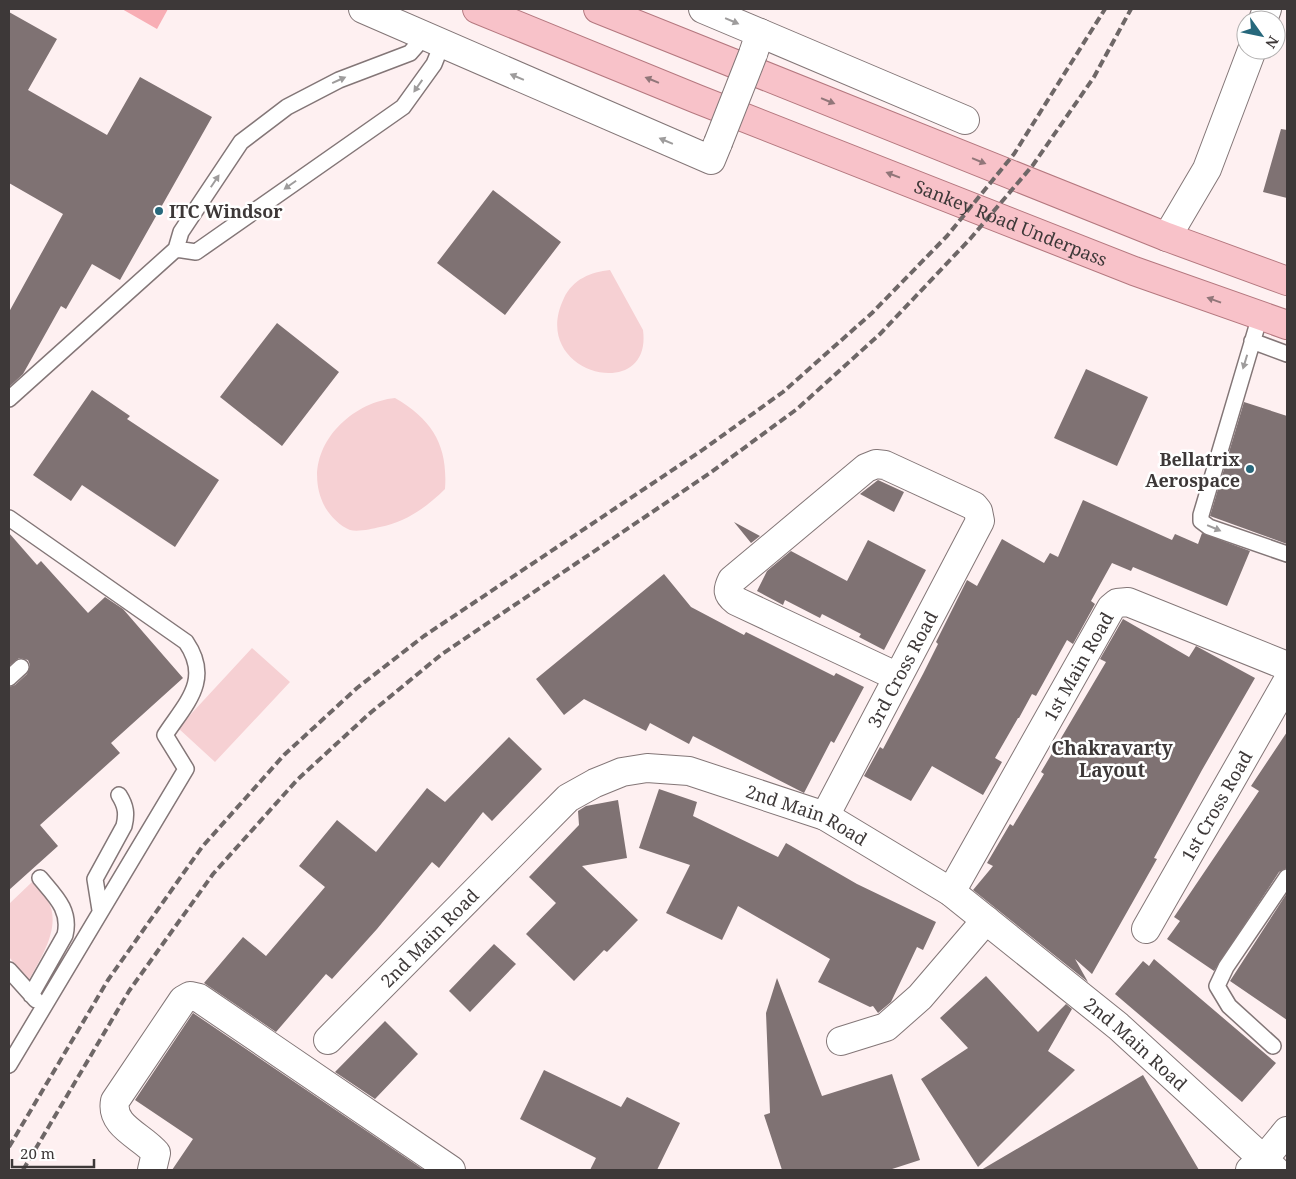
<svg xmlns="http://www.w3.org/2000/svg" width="1296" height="1179" viewBox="0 0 1296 1179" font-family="'Noto Serif',serif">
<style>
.green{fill:#f6d0d3}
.water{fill:#f8aeb5}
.building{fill:#7f7273}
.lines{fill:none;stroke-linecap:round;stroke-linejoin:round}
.service-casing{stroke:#837677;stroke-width:18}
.minor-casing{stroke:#837677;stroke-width:30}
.tertiary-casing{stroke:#837677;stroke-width:30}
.primary-casing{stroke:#b4787f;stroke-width:30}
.service{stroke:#fff;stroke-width:15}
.minor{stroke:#fff;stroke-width:28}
.tertiary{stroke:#fff;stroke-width:28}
.primary{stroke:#f8c2c9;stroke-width:28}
.rail{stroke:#6e6767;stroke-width:4;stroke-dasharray:8 4;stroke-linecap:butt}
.tertiary-bridge-casing{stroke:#837677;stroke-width:30;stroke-linecap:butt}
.tertiary-bridge{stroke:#fff;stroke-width:28}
.oneway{fill:#9e9c9c}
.oneway2{fill:#917679}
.poi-dot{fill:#27687c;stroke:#fff;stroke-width:2}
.labels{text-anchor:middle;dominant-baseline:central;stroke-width:5;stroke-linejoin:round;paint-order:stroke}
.poi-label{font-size:18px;font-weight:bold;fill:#3d3838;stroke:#fff;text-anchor:start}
.street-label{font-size:18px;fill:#3d3838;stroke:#fff}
.neighbourhood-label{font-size:19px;font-weight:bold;fill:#3d3838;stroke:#fff}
</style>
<rect width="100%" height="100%" fill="#fef0f1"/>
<path class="green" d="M 610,270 L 643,330 C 653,405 527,374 564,298 C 573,279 591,272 610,270 Z
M 395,398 C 433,420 448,446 445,489 C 427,507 406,522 380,527 C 372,529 358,532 350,530 C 340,526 330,516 325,507 C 298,456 345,403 395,398 Z
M 252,648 L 290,682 L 215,762 L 178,728 Z
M 32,882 C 37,888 44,894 48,901 C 62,926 41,958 29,980 L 9,957 L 9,904 Z"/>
<path class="water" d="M 122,9 L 168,9 L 157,29 Z"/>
<path class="building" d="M 9,12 L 57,39 L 28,90 L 107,135 L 140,77 L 212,117 L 120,280 L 92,264 L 66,309 L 61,306 L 23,374 L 9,387 L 9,312 L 63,214 L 9,183 Z
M 1281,129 L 1287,130 L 1287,198 L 1263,192 Z
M 493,190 L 561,242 L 505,315 L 437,263 Z
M 277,323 L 339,372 L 282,446 L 220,397 Z
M 1086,369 L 1148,397 L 1117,466 L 1054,438 Z
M 92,390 L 130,416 L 127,419 L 219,480 L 175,547 L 82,485 L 71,501 L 33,475 Z
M 1244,402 L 1287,416 L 1287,544 L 1210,516 Z
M 878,480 L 904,492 L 894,512 L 860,494 Z
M 1083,500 L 1172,540 L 1175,534 L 1198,544 L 1202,533 L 1250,551 L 1227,606 L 1133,567 L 1131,571 L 1112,563 L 1091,601 L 1095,604 L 1073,644 L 1067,640 L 1036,696 L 1032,694 L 1019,718 L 1018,718 L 995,758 L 1002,762 L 983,795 L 932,766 L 911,801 L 864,776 L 880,747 L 883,749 L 923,674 L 938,644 L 936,642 L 967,580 L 977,586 L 1002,539 L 1044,563 L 1050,553 L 1058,557 Z
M 734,522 L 760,536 L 751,543 Z
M 9,533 L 37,565 L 41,561 L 88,613 L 105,597 L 123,609 L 183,678 L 111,743 L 120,753 L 40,825 L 58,846 L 9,890 L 9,687 L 15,685 L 27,674 L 30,665 L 28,660 L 19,658 L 9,666 Z
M 868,540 L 926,570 L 884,650 L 859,637 L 861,634 L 822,614 L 820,618 L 785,600 L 783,605 L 757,591 L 767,571 L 791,551 L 847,581 Z
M 664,574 L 691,607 L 744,635 L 746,632 L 834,676 L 836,673 L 864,687 L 834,743 L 831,741 L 804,793 L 693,736 L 689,744 L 650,723 L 646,731 L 584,699 L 564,715 L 536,679 Z
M 1123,619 L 1189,657 L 1196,646 L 1255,678 L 1202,770 L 1154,858 L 1157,859 L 1092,974 L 1075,959 L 1088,982 L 973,890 L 993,866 L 987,863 L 1010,824 L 1013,826 L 1044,774 L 1041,772 L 1106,662 L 1100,659 Z
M 1287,732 L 1287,868 L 1279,872 L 1214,971 L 1167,939 L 1180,921 L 1174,917 L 1259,791 L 1251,786 Z
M 509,737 L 542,769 L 492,821 L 483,812 L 439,868 L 432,862 L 377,929 L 332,979 L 326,974 L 276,1032 L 204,983 L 243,937 L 266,956 L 325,887 L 299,866 L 337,820 L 376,852 L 427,788 L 445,802 Z
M 659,789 L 697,802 L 693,816 L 778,857 L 786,843 L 857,884 L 936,922 L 923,950 L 917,947 L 891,1002 L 878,1013 L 873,1006 L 870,1007 L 818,982 L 830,959 L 738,906 L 722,940 L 666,913 L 690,865 L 639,848 Z
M 618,800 L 627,858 L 582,866 L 638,920 L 607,952 L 604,950 L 574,981 L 526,934 L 556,903 L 529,877 L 579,825 L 578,811 L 586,806 Z
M 1287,893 L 1287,1020 L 1230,981 Z
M 494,944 L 516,964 L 470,1012 L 449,991 Z
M 1154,959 L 1276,1063 L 1242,1102 L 1115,994 L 1143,961 L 1149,966 Z
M 986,976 L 1038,1032 L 1066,1004 L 1072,1009 L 1048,1051 L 1075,1070 L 978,1167 L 921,1079 L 968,1048 L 940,1018 Z
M 777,978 L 822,1096 L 892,1074 L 920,1160 L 889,1170 L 782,1170 L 764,1115 L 770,1113 L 766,1013 Z
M 193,1013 L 424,1170 L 172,1170 L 193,1139 L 135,1100 Z
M 385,1021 L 418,1054 L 375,1099 L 335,1072 Z
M 544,1070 L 621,1107 L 627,1097 L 680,1123 L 657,1170 L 590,1170 L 596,1158 L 520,1119 Z
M 1143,1075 L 1199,1170 L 981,1170 Z"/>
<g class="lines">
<defs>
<path id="service" d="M 424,37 L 410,53 L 339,80 L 287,107 L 241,142 L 181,232 L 176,249 L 196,252 L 403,107 L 434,64 L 442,44
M 1260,316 L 1201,515 L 1201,521 L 1209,527 L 1287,554
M 1252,341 L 1287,354
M 9,399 L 176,249
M 9,518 L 186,642 C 212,680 186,703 165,735 L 186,769 L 9,1065
M 9,678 L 21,667
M 100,910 L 95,879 L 124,826 C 127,814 126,806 119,795
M 9,970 L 36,1000
M 31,995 L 65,935 C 71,910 55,896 40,878
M 1273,1046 L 1229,1006 L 1217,986 L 1226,967 L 1287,877"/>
<g id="minor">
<path d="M 760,33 L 965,120"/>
<path id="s1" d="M 825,816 L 980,521 L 978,511 L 974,506 L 885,465 L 876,464 L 866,468 L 732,580 C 727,590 727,594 736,601 L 898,677"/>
<path id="s2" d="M 951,892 L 1111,608 L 1117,603 L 1128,602 L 1287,666"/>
<path id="s3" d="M 1146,929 L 1287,682"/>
<path id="s4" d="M 328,1040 L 568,798 L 595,783 L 622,772 L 647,768 L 689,771 L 825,816 L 951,892 L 1118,1026 L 1275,1170"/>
<path d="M 841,1041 L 886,1027 L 920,997 L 986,920"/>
<path d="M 152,1170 L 156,1153 C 142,1136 110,1126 115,1101 L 183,1000 L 190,996 L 199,998 L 451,1170"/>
</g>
<path id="tertiary" d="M 363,9 L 711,160 L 718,143
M 703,9 L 760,33 L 753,54
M 1263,20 L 1267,9
M 1167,237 L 1207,169 L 1252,50
M 1250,1170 L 1264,1159 L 1287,1131"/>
<g id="primary">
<path id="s5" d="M 477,9 L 697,99 L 1134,271 L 1287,325"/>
<path d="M 598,9 L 1167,237 L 1287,281"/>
</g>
</defs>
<use href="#service" class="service-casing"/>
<use href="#minor" class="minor-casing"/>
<use href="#tertiary" class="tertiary-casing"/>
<use href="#primary" class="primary-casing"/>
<use href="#service" class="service"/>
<use href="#minor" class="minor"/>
<use href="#tertiary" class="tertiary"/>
<use href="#primary" class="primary"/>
<path class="rail" d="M 9,1147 L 108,980 L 202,847 L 284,755 L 357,688 L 424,636 L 701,451 L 783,392 L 872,313 L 947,236 L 1014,154 L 1105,9
M 23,1170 L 129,991 L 213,874 L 297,780 L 369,714 L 442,654 L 710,473 L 797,409 L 880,334 L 970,239 L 1033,165 L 1094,77 L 1131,9"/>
<defs>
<path id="tertiary-bridge" d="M 718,143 L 753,54"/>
</defs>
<use href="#tertiary-bridge" class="tertiary-bridge-casing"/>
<use href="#tertiary-bridge" class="tertiary-bridge"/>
</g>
<defs><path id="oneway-solid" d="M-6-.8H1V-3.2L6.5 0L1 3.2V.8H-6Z" transform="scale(1.25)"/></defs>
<g class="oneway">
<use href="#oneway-solid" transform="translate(732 21) rotate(23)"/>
<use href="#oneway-solid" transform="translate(517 77) rotate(-157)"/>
<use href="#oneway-solid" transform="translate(339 80) rotate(-24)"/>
<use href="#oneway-solid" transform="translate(418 86) rotate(125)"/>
<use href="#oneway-solid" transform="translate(666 141) rotate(-157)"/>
<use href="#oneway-solid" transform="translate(215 181) rotate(-56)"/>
<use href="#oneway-solid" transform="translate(290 185) rotate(145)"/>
<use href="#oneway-solid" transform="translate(1245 362) rotate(107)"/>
<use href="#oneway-solid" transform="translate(1214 528) rotate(23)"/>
</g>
<g class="oneway2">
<use href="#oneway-solid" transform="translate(652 80) rotate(-158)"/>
<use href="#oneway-solid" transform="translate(828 101) rotate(22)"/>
<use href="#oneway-solid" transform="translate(979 161) rotate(22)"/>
<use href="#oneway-solid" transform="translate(893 175) rotate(-159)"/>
<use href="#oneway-solid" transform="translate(1214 300) rotate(-160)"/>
</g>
<g class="poi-dot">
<circle cx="159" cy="211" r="5"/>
<circle cx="1250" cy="469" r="5"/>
</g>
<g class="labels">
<g class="poi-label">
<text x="169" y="211">ITC Windsor</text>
<text x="1240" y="459" text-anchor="end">Bellatrix<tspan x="1240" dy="21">Aerospace</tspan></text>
</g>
<g class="street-label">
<text stroke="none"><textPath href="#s5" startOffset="575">Sankey Road Underpass</textPath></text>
<text stroke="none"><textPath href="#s2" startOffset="259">1st Main Road</textPath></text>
<text stroke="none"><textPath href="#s1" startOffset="166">3rd Cross Road</textPath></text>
<text stroke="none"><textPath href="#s3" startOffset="142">1st Cross Road</textPath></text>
<text stroke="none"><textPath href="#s4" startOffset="594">2nd Main Road</textPath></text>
<text stroke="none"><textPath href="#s4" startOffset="144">2nd Main Road</textPath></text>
<text stroke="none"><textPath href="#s4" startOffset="998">2nd Main Road</textPath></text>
</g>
<g class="neighbourhood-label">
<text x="1112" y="748">Chakravarty<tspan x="1112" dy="22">Layout</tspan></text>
</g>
</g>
<rect width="1296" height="1179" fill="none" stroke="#3d3838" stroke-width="20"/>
<g transform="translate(1261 35) rotate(123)"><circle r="24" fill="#ffffff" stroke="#b1afaf"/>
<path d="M0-4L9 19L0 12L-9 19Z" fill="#27687c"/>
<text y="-8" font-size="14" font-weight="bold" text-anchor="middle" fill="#3d3838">N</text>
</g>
<path d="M12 1159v8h82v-8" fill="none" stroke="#3d3838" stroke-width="2.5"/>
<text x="20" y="1159" font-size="15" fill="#3d3838" stroke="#ffffff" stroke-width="4" paint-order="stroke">20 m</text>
</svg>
